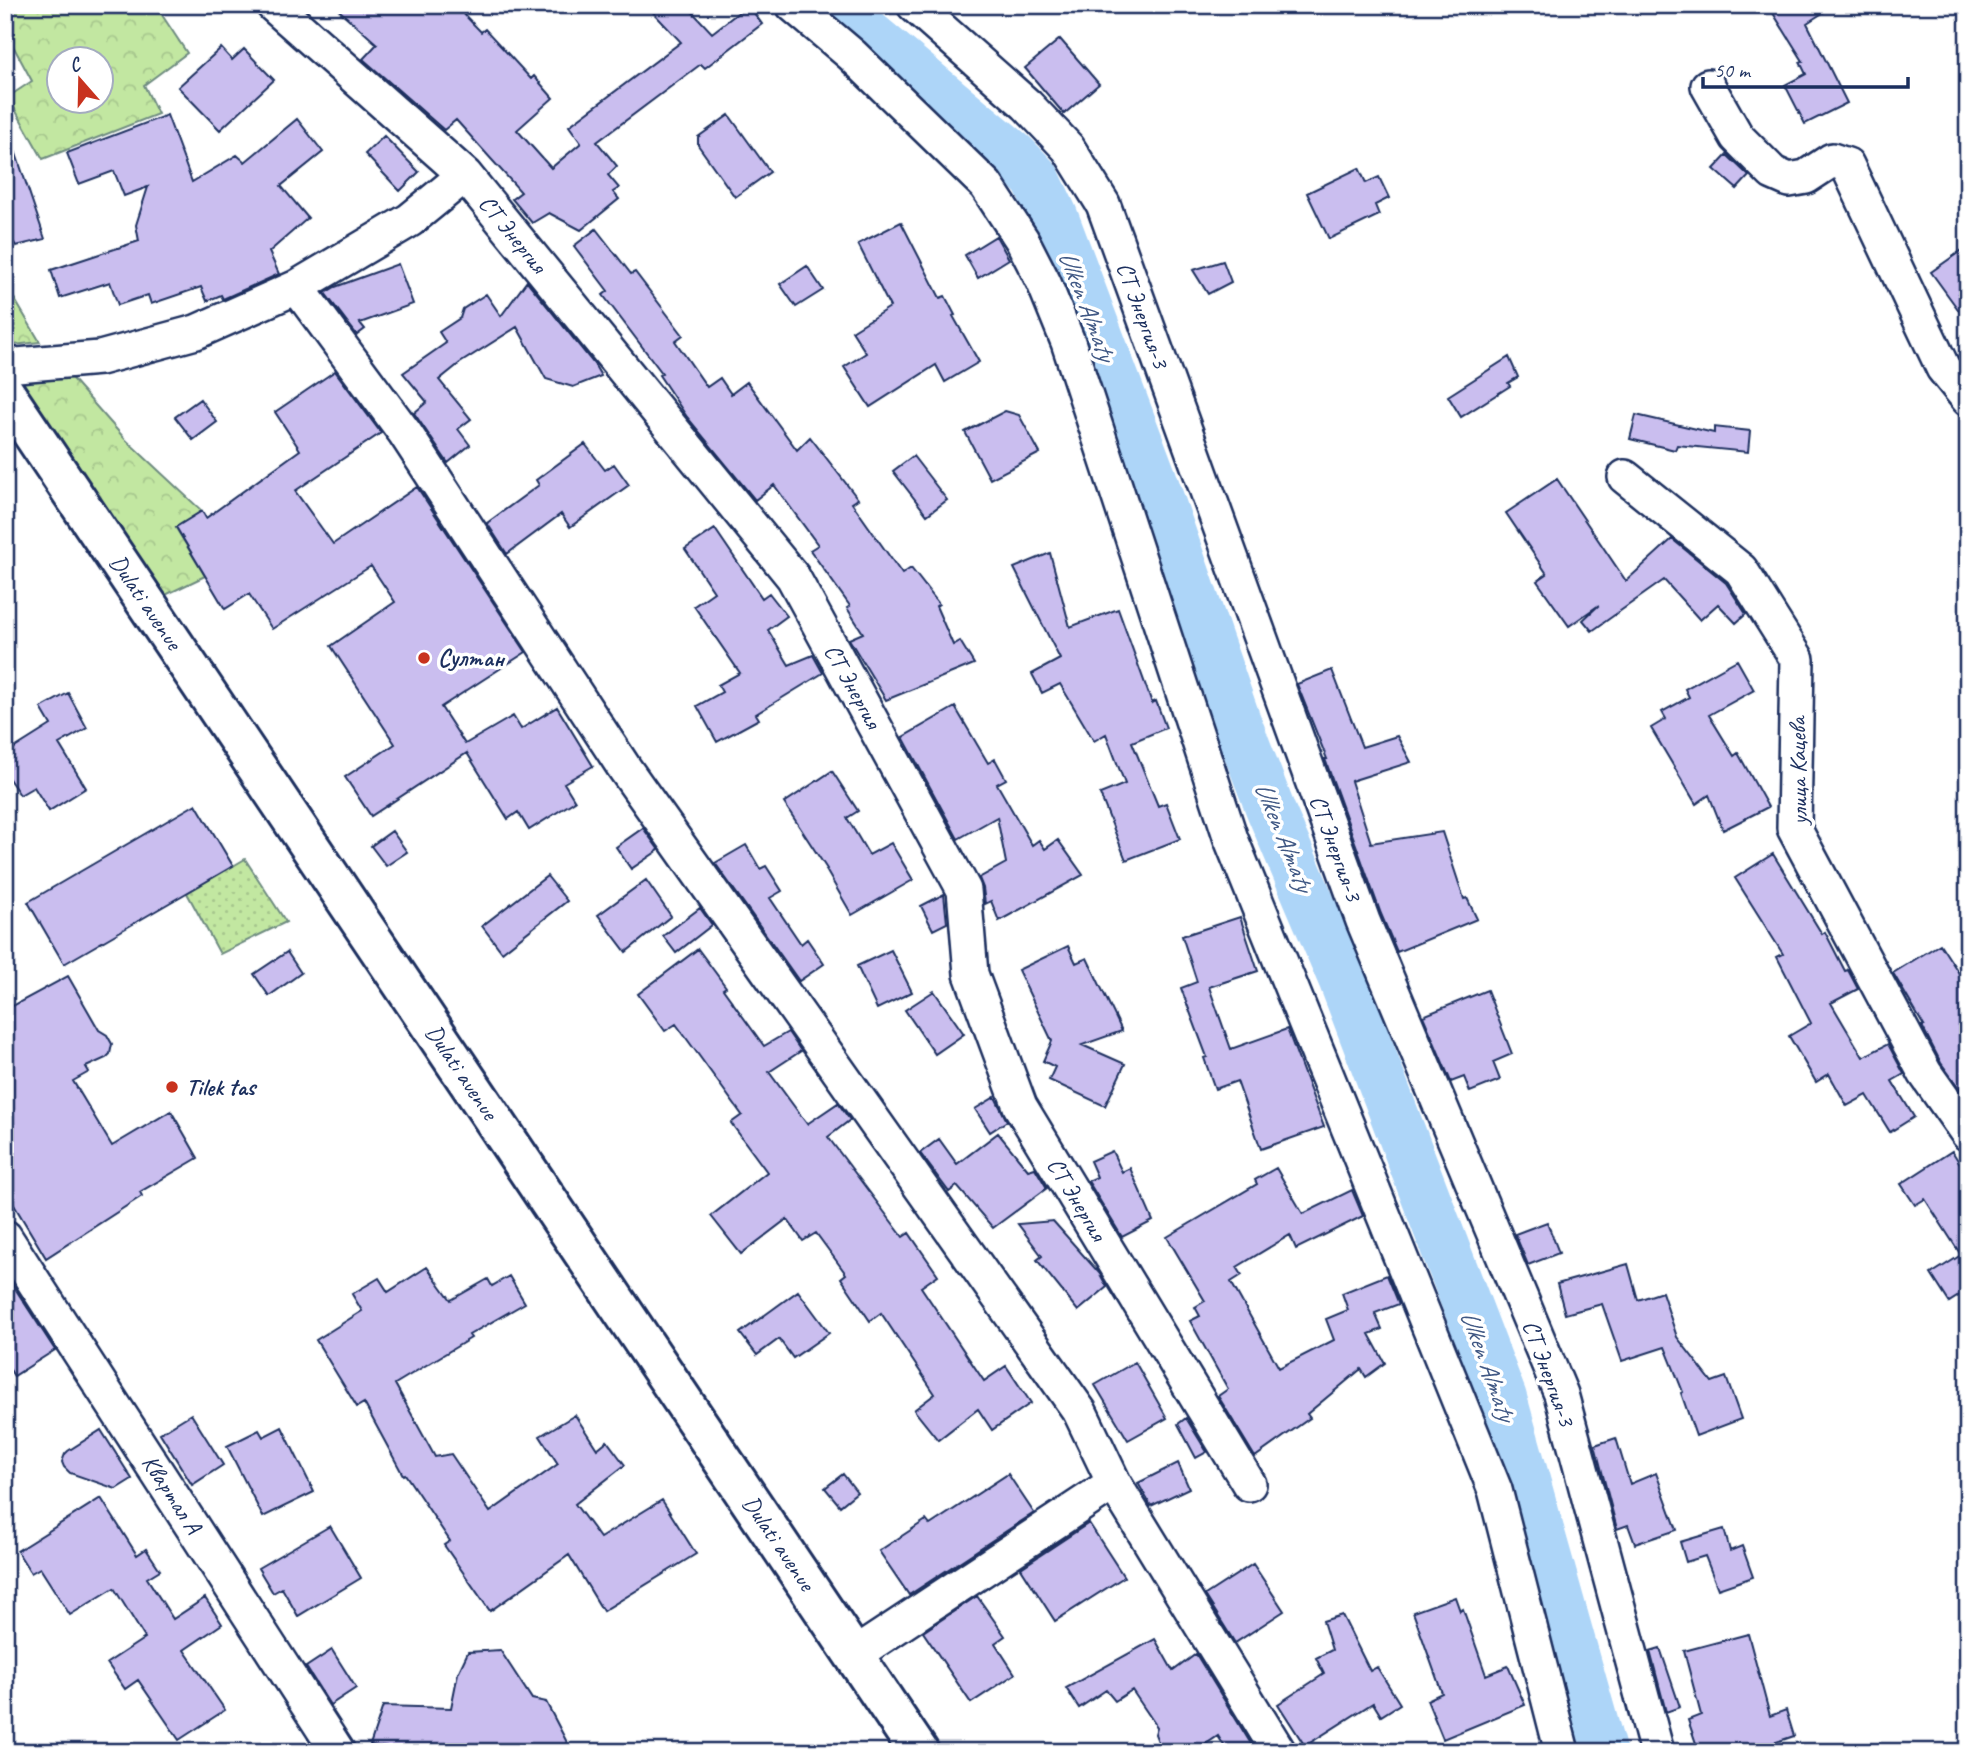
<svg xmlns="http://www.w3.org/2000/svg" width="1973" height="1757" viewBox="0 0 1973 1757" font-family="Caveat,sans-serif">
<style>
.forest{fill:url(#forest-crowns);stroke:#6e8b80;stroke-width:2;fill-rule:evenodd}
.park{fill:url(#park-dots);stroke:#6e8b80;stroke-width:2}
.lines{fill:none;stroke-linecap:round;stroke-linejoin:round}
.river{stroke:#add5f8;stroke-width:49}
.building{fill:#cabeef;stroke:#1b2f5e;stroke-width:2}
.minor-casing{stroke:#1b2f5e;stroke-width:38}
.major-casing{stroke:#1b2f5e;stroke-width:44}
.minor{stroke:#fff;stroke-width:33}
.major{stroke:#fff;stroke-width:38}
.poi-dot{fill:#c8321e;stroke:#fff;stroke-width:2.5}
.labels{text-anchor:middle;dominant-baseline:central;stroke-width:7;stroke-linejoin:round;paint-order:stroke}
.street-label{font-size:24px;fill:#1b2f5e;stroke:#fff}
.poi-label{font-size:24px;font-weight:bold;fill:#1b2f5e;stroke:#fff;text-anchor:start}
.water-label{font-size:26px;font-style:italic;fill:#405884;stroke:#fff}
</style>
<defs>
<pattern id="forest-crowns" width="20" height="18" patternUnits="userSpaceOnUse" patternTransform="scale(1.75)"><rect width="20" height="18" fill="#c2e7a1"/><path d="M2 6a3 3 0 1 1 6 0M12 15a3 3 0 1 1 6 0" fill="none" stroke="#a6c68d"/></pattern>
<pattern id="park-dots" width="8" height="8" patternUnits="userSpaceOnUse" patternTransform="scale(1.75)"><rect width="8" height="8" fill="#c2e7a1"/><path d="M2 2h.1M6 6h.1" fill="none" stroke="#a6c68d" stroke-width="1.8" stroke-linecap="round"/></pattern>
</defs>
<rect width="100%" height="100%" fill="#fff"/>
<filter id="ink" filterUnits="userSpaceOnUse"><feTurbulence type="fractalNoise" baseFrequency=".0143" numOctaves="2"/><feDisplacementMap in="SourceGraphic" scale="14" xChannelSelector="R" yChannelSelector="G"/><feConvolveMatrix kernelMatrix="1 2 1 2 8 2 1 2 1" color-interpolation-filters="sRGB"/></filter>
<g filter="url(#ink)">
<path class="forest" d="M 12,5 L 142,5 L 160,12 L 187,53 L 144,85 L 158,114 L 43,159 L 8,97 L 32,81 L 5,31 L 5,11 ZM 60,60 L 102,60 L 102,102 L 60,102 Z
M 5,283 L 40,342 L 5,346 Z
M 66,372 L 125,439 L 202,511 L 176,528 L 205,576 L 153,601 L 10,378 Z"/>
<path class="park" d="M 245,859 L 286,922 L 220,954 L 187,893 Z"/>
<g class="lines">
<path class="river" d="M 833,5 L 1013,155 L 1036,179 L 1053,215 L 1153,480 L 1236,720 L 1271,811 L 1343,980 L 1502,1397 L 1602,1752"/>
</g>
<path class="building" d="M 333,5 L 455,5 L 481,32 L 485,29 L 531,79 L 534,76 L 553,98 L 517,130 L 551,168 L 581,143 L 569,126 L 681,42 L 646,5 L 686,5 L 712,33 L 748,5 L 762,24 L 705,68 L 701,64 L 597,142 L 617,166 L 608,175 L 619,188 L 613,192 L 619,199 L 581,230 L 549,213 L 532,223 L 512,199 L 521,192 L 456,120 L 444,130 L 363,59 L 377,44 Z
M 1768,5 L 1835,5 L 1807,23 L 1847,103 L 1805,124 L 1785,85 L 1806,74 L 1800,62 L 1803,61 Z
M 1060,39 L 1099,84 L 1064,114 L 1025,68 Z
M 221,48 L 232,60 L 244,49 L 274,80 L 220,130 L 178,87 Z
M 167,115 L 192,182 L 237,155 L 245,162 L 297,119 L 323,152 L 281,186 L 308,218 L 269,252 L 279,274 L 223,299 L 221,295 L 207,301 L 201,287 L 151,304 L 148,295 L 118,305 L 110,282 L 60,298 L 51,270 L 139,241 L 136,225 L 148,187 L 124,196 L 114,171 L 79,184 L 67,153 Z
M 729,115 L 770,172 L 735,197 L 698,145 L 698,137 Z
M 9,133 L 45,239 L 16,246 L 5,229 L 5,134 Z
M 384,136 L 419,172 L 400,191 L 365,154 Z
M 1727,155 L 1749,176 L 1737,189 L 1714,169 Z
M 1359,168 L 1366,183 L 1379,177 L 1389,198 L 1375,205 L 1379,215 L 1329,239 L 1307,193 Z
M 901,222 L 940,298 L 945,296 L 955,315 L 953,316 L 979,362 L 945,382 L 936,365 L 870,407 L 844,367 L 866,353 L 852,331 L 890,307 L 858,244 Z
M 596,229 L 631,274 L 635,272 L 683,335 L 675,341 L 707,387 L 720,378 L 731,394 L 747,382 L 797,450 L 810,437 L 858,499 L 852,503 L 902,574 L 911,568 L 939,604 L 936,606 L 953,645 L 960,641 L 974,664 L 886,700 L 849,639 L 863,633 L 847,608 L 850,606 L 810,550 L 818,545 L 774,485 L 755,500 L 687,417 L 659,375 L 662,373 L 603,295 L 608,291 L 574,246 Z
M 996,236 L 1009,259 L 978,278 L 965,255 Z
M 1968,246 L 1968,323 L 1931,272 Z
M 1223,261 L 1231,282 L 1208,294 L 1193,270 Z
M 398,264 L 413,304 L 360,323 L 365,329 L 357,335 L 325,293 L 335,287 Z
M 807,266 L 823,290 L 796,307 L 780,284 Z
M 527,281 L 594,364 L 601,376 L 573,387 L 546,379 L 517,327 L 460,363 L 439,380 L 471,419 L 458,429 L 470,445 L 448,463 L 414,413 L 427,402 L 403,373 L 446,343 L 439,332 L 460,318 L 463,309 L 486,294 L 501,316 Z
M 1509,357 L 1518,377 L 1508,383 L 1510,386 L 1461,417 L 1448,396 Z
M 335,371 L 381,433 L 295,491 L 333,544 L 417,487 L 526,652 L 441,707 L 465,744 L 513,716 L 521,729 L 557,707 L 593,766 L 564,783 L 575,801 L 529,830 L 518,812 L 508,819 L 467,753 L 371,816 L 345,777 L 395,744 L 331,646 L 395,602 L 371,566 L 272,629 L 249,594 L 225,609 L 176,527 L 202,511 L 206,518 L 300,450 L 275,412 Z
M 200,399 L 217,422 L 193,440 L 175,417 Z
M 1005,411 L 1019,415 L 1040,453 L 990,479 L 965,432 Z
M 1636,415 L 1714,433 L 1714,427 L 1750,431 L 1748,452 L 1677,445 L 1675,450 L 1630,439 Z
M 585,444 L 605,470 L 614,464 L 629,485 L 570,527 L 561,514 L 507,554 L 487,523 L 539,485 L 536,480 Z
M 913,456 L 947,500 L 927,515 L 893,471 Z
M 1557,479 L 1626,581 L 1672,539 L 1726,583 L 1746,614 L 1736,623 L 1718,604 L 1700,620 L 1664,580 L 1592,631 L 1583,620 L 1599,605 L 1569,626 L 1537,581 L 1547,574 L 1506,513 Z
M 715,529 L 762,598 L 769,593 L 787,616 L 768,630 L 789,665 L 813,655 L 823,673 L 756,714 L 759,719 L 717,742 L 697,706 L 722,692 L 718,685 L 740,673 L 694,606 L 714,592 L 685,549 Z
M 1050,553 L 1070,627 L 1118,609 L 1152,703 L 1156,701 L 1166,728 L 1132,742 L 1158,806 L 1166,803 L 1180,839 L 1126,860 L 1100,794 L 1125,784 L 1106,734 L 1094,741 L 1060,684 L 1042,693 L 1032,674 L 1060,659 L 1014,568 Z
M 1737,660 L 1754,690 L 1709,715 L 1734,756 L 1738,753 L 1768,807 L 1723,830 L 1709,795 L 1696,804 L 1651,728 L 1666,719 L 1662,712 L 1689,697 L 1685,689 Z
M 1332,670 L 1362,747 L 1397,736 L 1411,762 L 1351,781 L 1371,843 L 1442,832 L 1464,899 L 1467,898 L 1477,919 L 1397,952 L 1381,914 L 1325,759 L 1327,759 L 1297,684 Z
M 68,693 L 87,728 L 59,744 L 86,788 L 49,811 L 34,787 L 20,795 L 5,773 L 5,754 L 51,725 L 41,708 Z
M 955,707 L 988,763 L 995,759 L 1006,779 L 997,784 L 1032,845 L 1039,840 L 1045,849 L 1058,840 L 1083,875 L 999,921 L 991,901 L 985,904 L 983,888 L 979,878 L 1006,863 L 997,817 L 958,839 L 903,737 Z
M 832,771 L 858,811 L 847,818 L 869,855 L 891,843 L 913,880 L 852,915 L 826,870 L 827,869 L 784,803 Z
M 196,804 L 233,866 L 64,964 L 28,902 Z
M 643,828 L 659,850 L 631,869 L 616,847 Z
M 392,831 L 407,852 L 386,866 L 371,846 Z
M 746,845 L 760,869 L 766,866 L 782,891 L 770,898 L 801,944 L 807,939 L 824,964 L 799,981 L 715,863 Z
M 1773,854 L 1822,934 L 1825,932 L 1845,971 L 1848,970 L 1858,989 L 1831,1003 L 1863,1057 L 1888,1044 L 1904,1074 L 1892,1081 L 1914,1117 L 1890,1132 L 1867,1095 L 1847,1106 L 1829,1074 L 1816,1082 L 1789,1036 L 1811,1023 L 1777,957 L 1783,954 L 1735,878 Z
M 547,876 L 567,901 L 502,952 L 482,926 Z
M 646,880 L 671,916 L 626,952 L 598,915 Z
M 944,894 L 947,923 L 933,930 L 921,906 Z
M 700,908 L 712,925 L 676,953 L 663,936 Z
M 1240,917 L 1258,971 L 1209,987 L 1231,1049 L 1287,1029 L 1324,1127 L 1261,1149 L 1237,1081 L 1215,1089 L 1204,1058 L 1207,1057 L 1181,988 L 1197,982 L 1182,936 Z
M 1940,944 L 1968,987 L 1968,1100 L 1941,1063 L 1922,1026 L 1924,1026 L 1893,973 Z
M 1068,946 L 1076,963 L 1087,958 L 1122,1031 L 1082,1045 L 1125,1064 L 1105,1106 L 1049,1080 L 1055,1067 L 1043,1061 L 1052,1041 L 1018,970 Z
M 698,949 L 726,987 L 723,989 L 764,1046 L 788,1032 L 801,1051 L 769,1072 L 807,1124 L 838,1103 L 850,1120 L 828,1137 L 903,1237 L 909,1233 L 938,1275 L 921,1287 L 984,1381 L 1006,1366 L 1031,1403 L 992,1430 L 978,1409 L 938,1440 L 914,1410 L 935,1394 L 881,1313 L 870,1321 L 841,1278 L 846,1274 L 816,1233 L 803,1241 L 787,1219 L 741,1254 L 711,1216 L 767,1172 L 731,1123 L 742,1115 L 676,1024 L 665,1031 L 638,994 Z
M 891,950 L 912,992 L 877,1009 L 857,966 Z
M 287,952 L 301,973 L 269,996 L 254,974 Z
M 68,976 L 99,1030 L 107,1035 L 112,1044 L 110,1054 L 106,1058 L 86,1067 L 89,1072 L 73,1081 L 112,1146 L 171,1111 L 198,1158 L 140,1192 L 142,1196 L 46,1258 L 5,1190 L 5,1010 Z
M 1487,990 L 1512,1054 L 1493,1062 L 1500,1080 L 1470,1092 L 1464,1077 L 1451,1082 L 1423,1016 Z
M 934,991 L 964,1034 L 935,1054 L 905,1010 Z
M 995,1097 L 1007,1121 L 990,1132 L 975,1109 Z
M 998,1133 L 1028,1170 L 1035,1168 L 1047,1188 L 993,1228 L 957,1186 L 949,1192 L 920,1153 L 939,1139 L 957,1164 Z
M 1112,1151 L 1122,1172 L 1130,1168 L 1153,1221 L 1122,1237 L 1088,1181 L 1097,1177 L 1090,1161 Z
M 1952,1151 L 1968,1176 L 1968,1290 L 1949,1302 L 1931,1274 L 1961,1255 L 1925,1199 L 1915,1205 L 1901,1184 Z
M 1276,1168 L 1303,1214 L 1352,1190 L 1363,1216 L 1296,1249 L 1290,1235 L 1237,1267 L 1242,1275 L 1231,1282 L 1279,1368 L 1334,1340 L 1326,1319 L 1348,1310 L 1342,1293 L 1387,1275 L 1399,1304 L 1375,1313 L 1382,1329 L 1369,1334 L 1385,1363 L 1366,1377 L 1361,1369 L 1307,1414 L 1310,1418 L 1255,1457 L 1218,1396 L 1228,1389 L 1190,1321 L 1200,1316 L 1195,1307 L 1205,1301 L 1167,1237 L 1257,1184 L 1255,1180 Z
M 1053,1221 L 1100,1274 L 1107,1287 L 1078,1311 L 1037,1260 L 1042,1256 L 1018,1224 Z
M 1547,1222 L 1559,1253 L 1528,1265 L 1515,1234 Z
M 1628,1264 L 1638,1300 L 1662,1292 L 1677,1337 L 1712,1382 L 1726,1377 L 1741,1419 L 1696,1436 L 1681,1393 L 1683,1392 L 1665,1347 L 1622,1361 L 1602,1304 L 1565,1314 L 1557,1284 Z
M 427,1267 L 451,1300 L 488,1279 L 492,1286 L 509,1276 L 525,1303 L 469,1335 L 471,1338 L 395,1384 L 435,1457 L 451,1454 L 490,1512 L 558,1464 L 540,1436 L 575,1415 L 597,1449 L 607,1441 L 625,1465 L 575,1504 L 600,1538 L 662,1500 L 696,1554 L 603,1611 L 569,1555 L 490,1611 L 444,1545 L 450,1541 L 405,1474 L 403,1475 L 364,1403 L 357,1407 L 316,1340 L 362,1311 L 352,1294 L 379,1278 L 388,1292 Z
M 5,1273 L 55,1350 L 14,1376 L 5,1362 Z
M 798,1291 L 829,1333 L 793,1358 L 779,1339 L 757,1355 L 740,1333 Z
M 1135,1362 L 1167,1418 L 1128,1440 L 1095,1385 Z
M 191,1414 L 223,1465 L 192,1485 L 160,1433 Z
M 1186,1418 L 1207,1452 L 1196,1458 L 1178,1424 Z
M 282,1427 L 314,1492 L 263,1517 L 227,1446 L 259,1430 L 263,1437 Z
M 101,1430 L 132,1479 L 116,1489 L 70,1473 L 64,1467 L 62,1462 L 65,1454 L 68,1451 Z
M 1616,1438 L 1630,1484 L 1656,1473 L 1677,1530 L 1635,1544 L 1628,1525 L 1617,1529 L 1595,1445 Z
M 1178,1463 L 1189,1488 L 1151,1506 L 1138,1483 Z
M 843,1474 L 857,1492 L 840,1506 L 825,1488 Z
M 1008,1474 L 1034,1513 L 909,1595 L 879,1551 L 926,1520 L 930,1525 Z
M 101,1498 L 137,1555 L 146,1549 L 160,1570 L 147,1578 L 173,1619 L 205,1598 L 222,1624 L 184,1650 L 225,1710 L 179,1740 L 138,1680 L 125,1689 L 107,1663 L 145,1638 L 114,1588 L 70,1615 L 40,1568 L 31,1573 L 17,1551 Z
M 1089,1523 L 1124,1577 L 1055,1621 L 1021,1568 Z
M 330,1526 L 361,1578 L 298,1616 L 282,1588 L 273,1593 L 258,1568 Z
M 1724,1529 L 1730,1551 L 1742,1546 L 1753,1577 L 1718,1589 L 1705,1556 L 1686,1562 L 1680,1542 Z
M 1253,1564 L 1284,1611 L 1235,1643 L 1205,1595 Z
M 977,1596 L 1005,1636 L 995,1643 L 1015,1674 L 971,1703 L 923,1632 Z
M 1455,1597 L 1460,1611 L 1463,1609 L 1486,1675 L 1508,1666 L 1525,1705 L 1443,1739 L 1427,1700 L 1442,1693 L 1413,1612 Z
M 1342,1615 L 1370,1671 L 1377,1667 L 1400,1704 L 1381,1716 L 1373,1703 L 1305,1746 L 1278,1704 L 1324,1674 L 1316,1658 L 1332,1650 L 1323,1621 Z
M 1748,1634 L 1770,1716 L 1786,1710 L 1794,1736 L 1747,1752 L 1699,1752 L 1688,1720 L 1701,1715 L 1684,1651 Z
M 1155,1639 L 1173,1671 L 1196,1654 L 1256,1752 L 1228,1752 L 1218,1736 L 1194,1752 L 1175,1752 L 1172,1747 L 1161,1749 L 1155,1734 L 1157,1727 L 1132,1690 L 1115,1701 L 1106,1690 L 1079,1708 L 1066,1688 Z
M 1660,1648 L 1680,1707 L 1666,1712 L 1650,1651 Z
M 332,1650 L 356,1688 L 330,1705 L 306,1667 Z
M 500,1650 L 532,1699 L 546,1702 L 572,1752 L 399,1752 L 400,1749 L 370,1745 L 383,1706 L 451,1708 L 458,1673 L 468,1652 Z"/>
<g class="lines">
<defs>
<path id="minor" d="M 273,5 L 465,175 L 793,577 L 964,890 L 971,974 L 1020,1106 L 1249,1484
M 793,5 L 852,55 L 986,185 L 1022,240 L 1044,283 L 1068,342 L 1231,839 L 1495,1490 L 1562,1752
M 914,5 L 1027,105 L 1068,148 L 1103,204 L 1363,921 L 1561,1394 L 1657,1752
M 1708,86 L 1737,137 L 1773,173 L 1789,180 L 1806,177 L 1832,160 L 1847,165 L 1943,368 L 1968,399
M 297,287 L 405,433 L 625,769 L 1080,1412 L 1114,1483 L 1279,1752
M 5,366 L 100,358 L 196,332 L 297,287 L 410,220 L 465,175
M 1625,477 L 1741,570 L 1797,659 L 1794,828 L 1925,1073 L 1968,1134
M 5,1237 L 338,1752
M 854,1655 L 1114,1483"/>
<path id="major" d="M 5,393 L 919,1752"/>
</defs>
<use href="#minor" class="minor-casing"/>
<use href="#major" class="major-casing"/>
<use href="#minor" class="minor"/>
<use href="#major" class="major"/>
</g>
</g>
<g class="poi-dot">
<circle cx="424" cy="658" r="7"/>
<circle cx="172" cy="1087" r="7"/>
</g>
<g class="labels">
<g class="street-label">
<text transform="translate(513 234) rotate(51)">СТ Энергия</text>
<text transform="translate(1143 315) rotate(70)">СТ Энергия-3</text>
<text transform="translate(146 602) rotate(56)">Dulati avenue</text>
<text transform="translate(853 686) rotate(61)">СТ Энергия</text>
<text transform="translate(1798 771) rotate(-91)">улица Кацева</text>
<text transform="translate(1336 848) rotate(70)">СТ Энергия-3</text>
<text transform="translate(462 1072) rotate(56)">Dulati avenue</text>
<text transform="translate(1077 1199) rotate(59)">СТ Энергия</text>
<text transform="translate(1549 1373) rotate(70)">СТ Энергия-3</text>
<text transform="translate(172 1494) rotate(57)">Квартал А</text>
<text transform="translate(779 1543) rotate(56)">Dulati avenue</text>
</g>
<g class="poi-label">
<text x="438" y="658">Султан</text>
<text x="186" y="1087">Tilek tas</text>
</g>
<g class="water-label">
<text transform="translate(1087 305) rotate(69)">Ulken Almaty</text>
<text transform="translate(1284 836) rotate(68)">Ulken Almaty</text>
<text transform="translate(1488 1365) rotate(70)">Ulken Almaty</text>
</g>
</g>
<rect width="1973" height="1757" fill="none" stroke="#fff" stroke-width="28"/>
<rect x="14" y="14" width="1945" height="1729" fill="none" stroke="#1b2f5e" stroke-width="2.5" filter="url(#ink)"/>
<g transform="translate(80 80) rotate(340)"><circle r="33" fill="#ffffff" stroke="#a4acbf" stroke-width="2"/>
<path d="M0-5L12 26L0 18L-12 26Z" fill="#c8321e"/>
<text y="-10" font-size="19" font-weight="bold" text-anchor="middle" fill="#1b2f5e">С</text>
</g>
<path d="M1703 77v10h205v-10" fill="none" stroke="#1b2f5e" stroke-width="3.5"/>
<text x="1714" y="77" font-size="21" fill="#1b2f5e" stroke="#ffffff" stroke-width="5" paint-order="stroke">50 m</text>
</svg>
